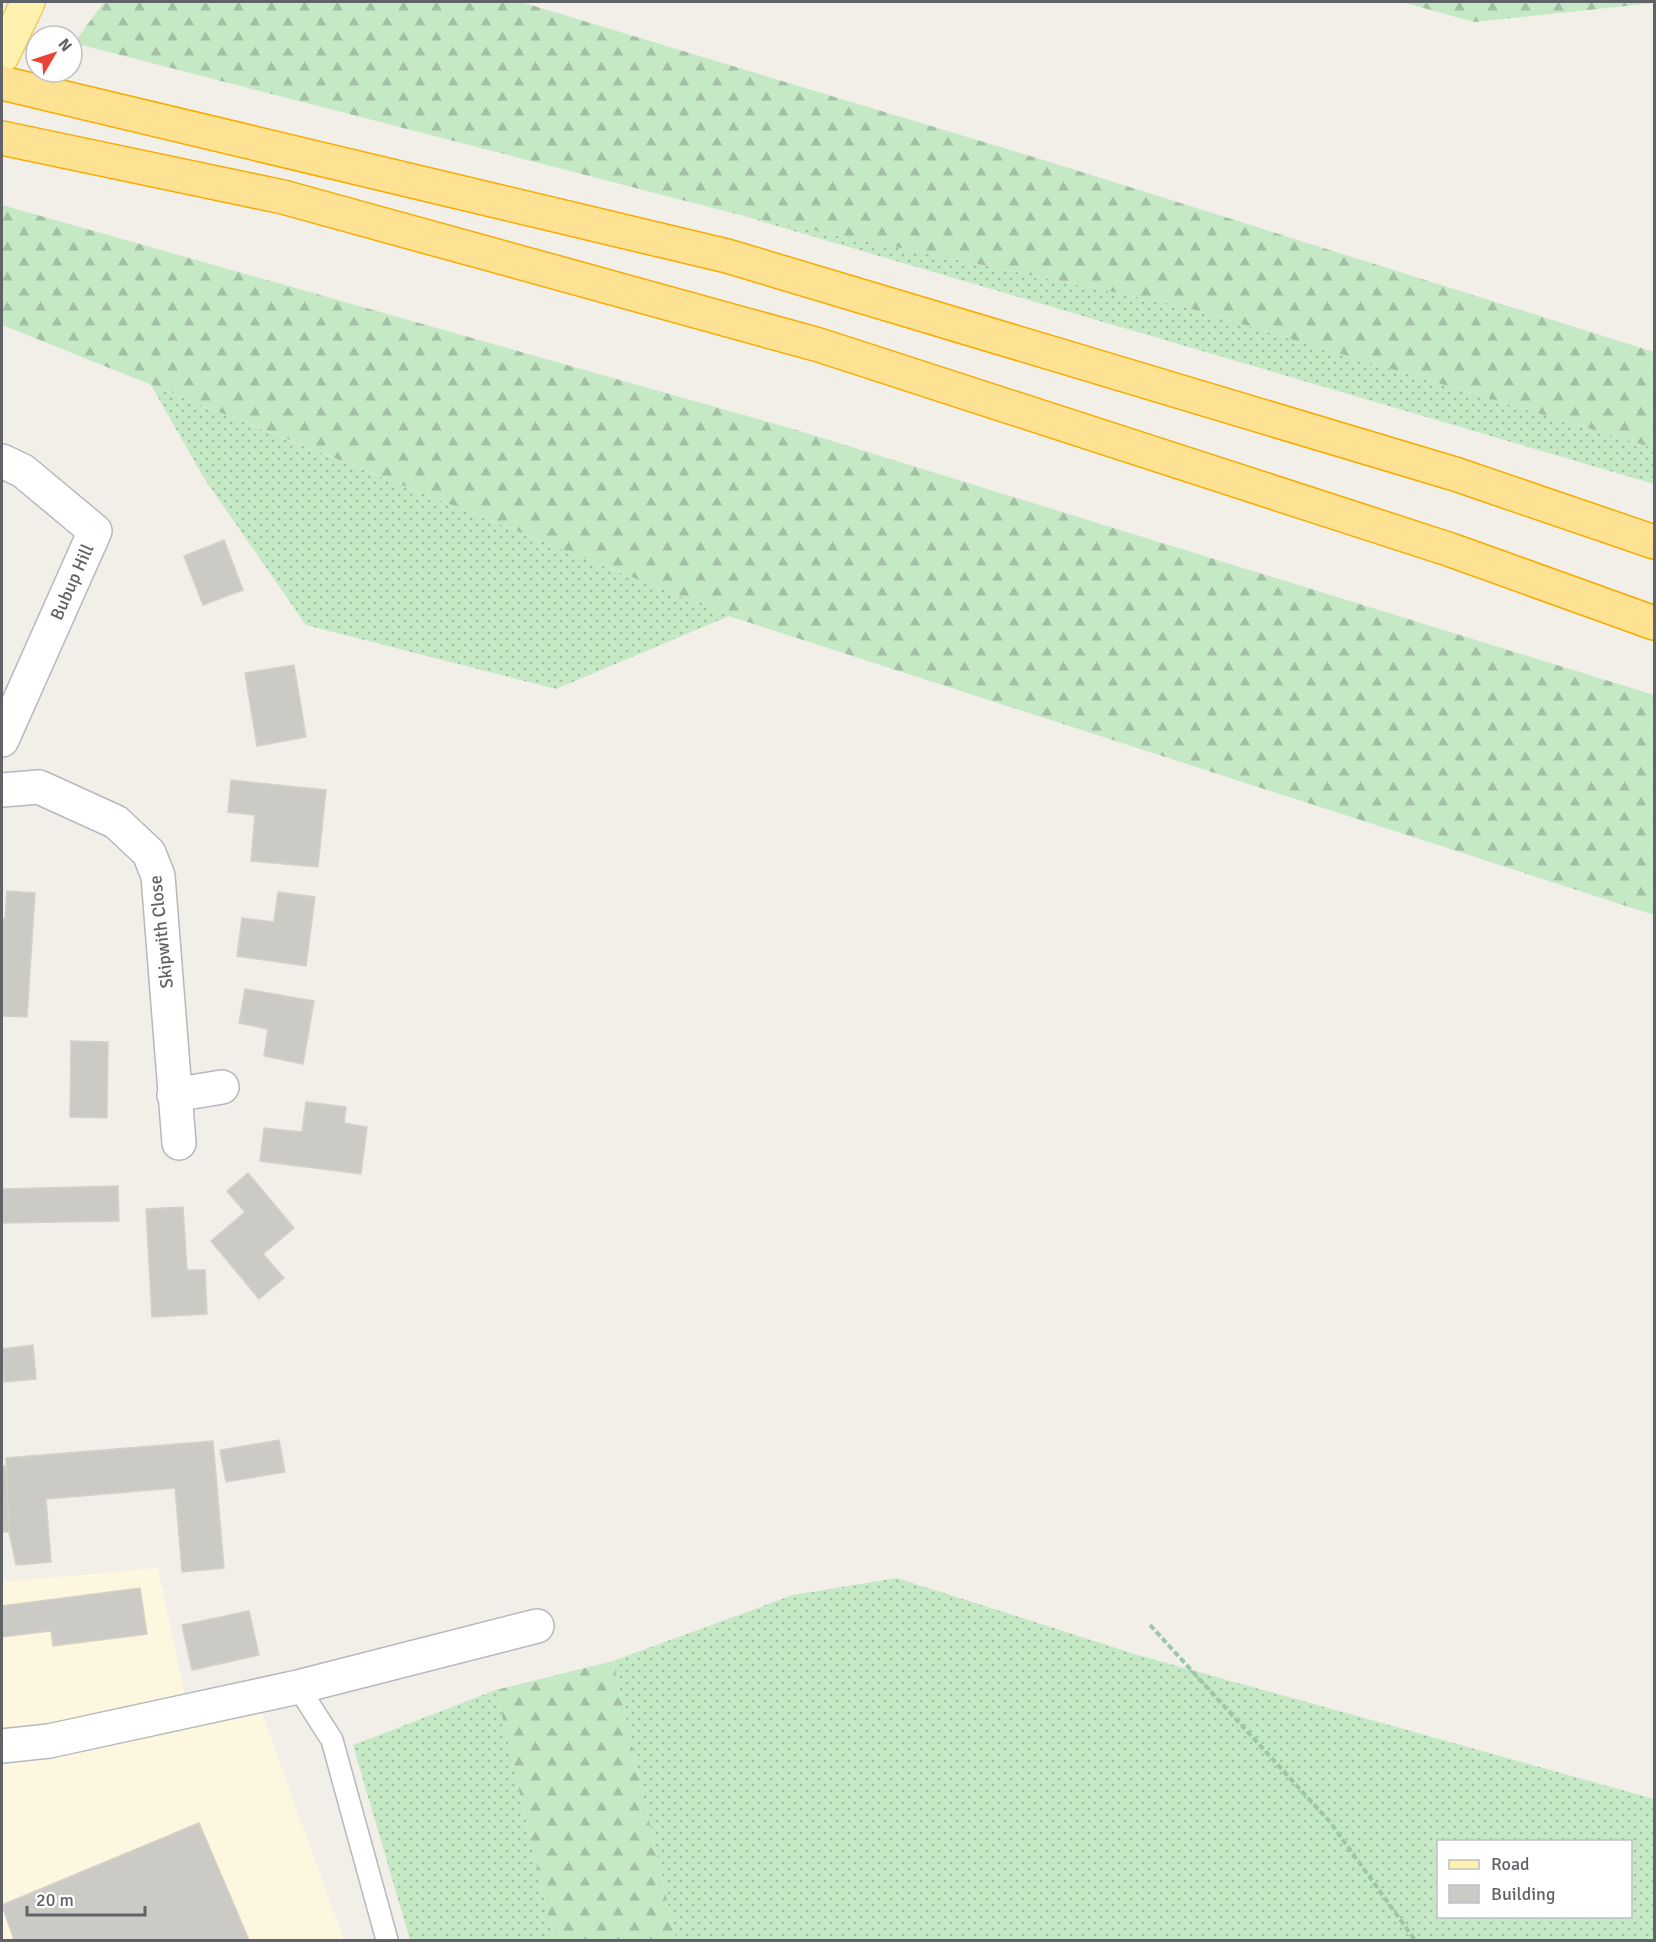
<svg xmlns="http://www.w3.org/2000/svg" width="1656" height="1942" viewBox="0 0 1656 1942" font-family="Signika,sans-serif">
<style>
.commercial{fill:#fef7e0}
.grass{fill:url(#grass-dots);fill-rule:evenodd}
.forest{fill:url(#forest-firs)}
.building{fill:#cccac5;stroke:#d6d1c6;stroke-width:1.5}
.lines{fill:none;stroke-linecap:round;stroke-linejoin:round}
.service-casing{stroke:#b5b8bc;stroke-width:24}
.minor-casing{stroke:#b5b8bc;stroke-width:36}
.primary-casing{stroke:#f2c960;stroke-width:36}
.motorway-casing{stroke:#f9ab00;stroke-width:36}
.path{stroke:#9cc7a9;stroke-width:4;stroke-dasharray:6 3;stroke-linecap:butt}
.service{stroke:#fff;stroke-width:21}
.minor{stroke:#fff;stroke-width:33}
.primary{stroke:#fff2af;stroke-width:33}
.motorway{stroke:#fde293;stroke-width:33}
.labels{text-anchor:middle;dominant-baseline:central;stroke-width:5;stroke-linejoin:round;paint-order:stroke}
.street-label{font-size:18px;fill:#5f6368;stroke:#fff}
</style>
<defs>
<pattern id="grass-dots" width="8" height="8" patternUnits="userSpaceOnUse" patternTransform="scale(1.5)"><rect width="8" height="8" fill="#c5e8c5"/><path d="M2 2h.1M6 6h.1" fill="none" stroke="#a3c0a4" stroke-width="1.8" stroke-linecap="round"/></pattern>
<pattern id="forest-firs" width="22" height="20" patternUnits="userSpaceOnUse" patternTransform="scale(1.5)"><rect width="22" height="20" fill="#c5e8c5"/><path d="M5 1l3.5 6h-7zM16 11l3.5 6h-7z" fill="#a3c0a4"/></pattern>
</defs>
<rect width="100%" height="100%" fill="#f1efe8"/>
<path class="commercial" d="M 158,1568 L 191,1725 L 260,1708 L 344,1940 L 2,1940 L 2,1582 Z"/>
<path class="grass" d="M 740,215 L 1181,306 L 1654,448 L 1654,484 Z
M 151,385 L 729,616 L 556,689 L 306,625 L 204,478 Z
M 897,1578 L 1138,1655 L 1654,1799 L 1654,1940 L 676,1940 L 613,1661 L 793,1595 ZM 1438,1842 L 1630,1842 L 1630,1916 L 1438,1916 Z
M 496,1690 L 554,1940 L 410,1940 L 353,1745 Z"/>
<path class="forest" d="M 104,2 L 521,2 L 1050,162 L 1654,352 L 1654,448 L 1181,306 L 740,215 L 74,43 Z
M 1402,2 L 1654,2 L 1654,3 L 1474,22 Z
M 2,205 L 800,431 L 1654,695 L 1654,915 L 729,616 L 2,325 Z
M 613,1661 L 676,1940 L 554,1940 L 496,1690 Z"/>
<path class="building" d="M 224,540 L 243,590 L 203,605 L 184,556 Z
M 294,665 L 306,737 L 257,746 L 245,673 Z
M 231,780 L 326,790 L 318,867 L 251,861 L 255,815 L 228,812 Z
M 7,891 L 35,893 L 27,1017 L 2,1016 L 2,919 L 5,919 Z
M 278,892 L 315,897 L 306,966 L 237,956 L 242,918 L 274,922 Z
M 245,989 L 314,1001 L 303,1064 L 264,1056 L 268,1029 L 239,1023 Z
M 71,1041 L 108,1042 L 107,1118 L 70,1117 Z
M 306,1102 L 346,1107 L 344,1123 L 367,1127 L 361,1174 L 260,1161 L 264,1128 L 302,1132 Z
M 248,1173 L 294,1228 L 263,1254 L 284,1278 L 259,1299 L 211,1241 L 245,1212 L 227,1191 Z
M 118,1186 L 119,1221 L 2,1223 L 2,1189 Z
M 183,1207 L 187,1270 L 205,1270 L 207,1314 L 152,1317 L 146,1209 Z
M 33,1345 L 36,1379 L 4,1382 L 2,1349 Z
M 279,1440 L 285,1472 L 226,1482 L 220,1450 Z
M 213,1441 L 224,1568 L 182,1572 L 175,1488 L 46,1499 L 51,1562 L 16,1565 L 9,1532 L 6,1458 Z
M 2,1466 L 6,1466 L 9,1532 L 2,1532 Z
M 140,1588 L 147,1634 L 53,1646 L 51,1631 L 2,1637 L 2,1606 Z
M 249,1611 L 259,1655 L 192,1670 L 182,1625 Z
M 199,1823 L 249,1940 L 14,1940 L 2,1905 Z"/>
<g class="lines">
<defs>
<path id="service" d="M 298,1687 L 332,1740 L 387,1940"/>
<path id="minor" d="M 2,461 L 23,471 L 95,531 L 2,740
M 2,790 L 39,787 L 116,822 L 149,853 L 158,876 L 179,1143
M 174,1095 L 222,1087
M 2,1746 L 49,1741 L 298,1687 L 537,1626"/>
<path id="primary" d="M 2,56 L 28,2"/>
<path id="motorway" d="M 2,83 L 727,256 L 1455,474 L 1654,542
M 2,138 L 283,197 L 819,345 L 1451,550 L 1654,623"/>
</defs>
<use href="#service" class="service-casing"/>
<use href="#minor" class="minor-casing"/>
<use href="#primary" class="primary-casing"/>
<use href="#motorway" class="motorway-casing"/>
<path class="path" d="M 1150,1625 L 1330,1822 L 1415,1940"/>
<use href="#service" class="service"/>
<use href="#minor" class="minor"/>
<use href="#primary" class="primary"/>
<use href="#motorway" class="motorway"/>
</g>
<g class="labels">
<g class="street-label">
<text transform="translate(72 582) rotate(-66)">Bubup Hill</text>
<text transform="translate(161 932) rotate(-96)">Skipwith Close</text>
</g>
</g>
<rect width="1656" height="1942" fill="none" stroke="#5f6368" stroke-width="6"/>
<rect x="1437" y="1840" width="195" height="78" fill="#ffffff" stroke="#bfc1c3" stroke-width="1.5"/>
<rect x="1449" y="1860" width="30" height="9" fill="#fff2af" stroke="#bfc1c3" stroke-width="1.5"/>
<text x="1491" y="1870" font-size="18" fill="#5f6368">Road</text>
<rect x="1449" y="1885" width="30" height="18" fill="#cccac5" stroke="#bfc1c3" stroke-width="1.5"/>
<text x="1491" y="1900" font-size="18" fill="#5f6368">Building</text>
<g transform="translate(54 54) rotate(51)"><circle r="28" fill="#ffffff" stroke="#bfc1c3" stroke-width="1.5"/>
<path d="M0-4.5L10 22L0 15L-10 22Z" fill="#ea4335"/>
<text y="-9" font-size="16" font-weight="bold" text-anchor="middle" fill="#5f6368">N</text>
</g>
<path d="M27 1906v9h118v-9" fill="none" stroke="#5f6368" stroke-width="3"/>
<text x="36" y="1906" font-size="18" fill="#5f6368" stroke="#ffffff" stroke-width="4.5" paint-order="stroke">20 m</text>
</svg>
